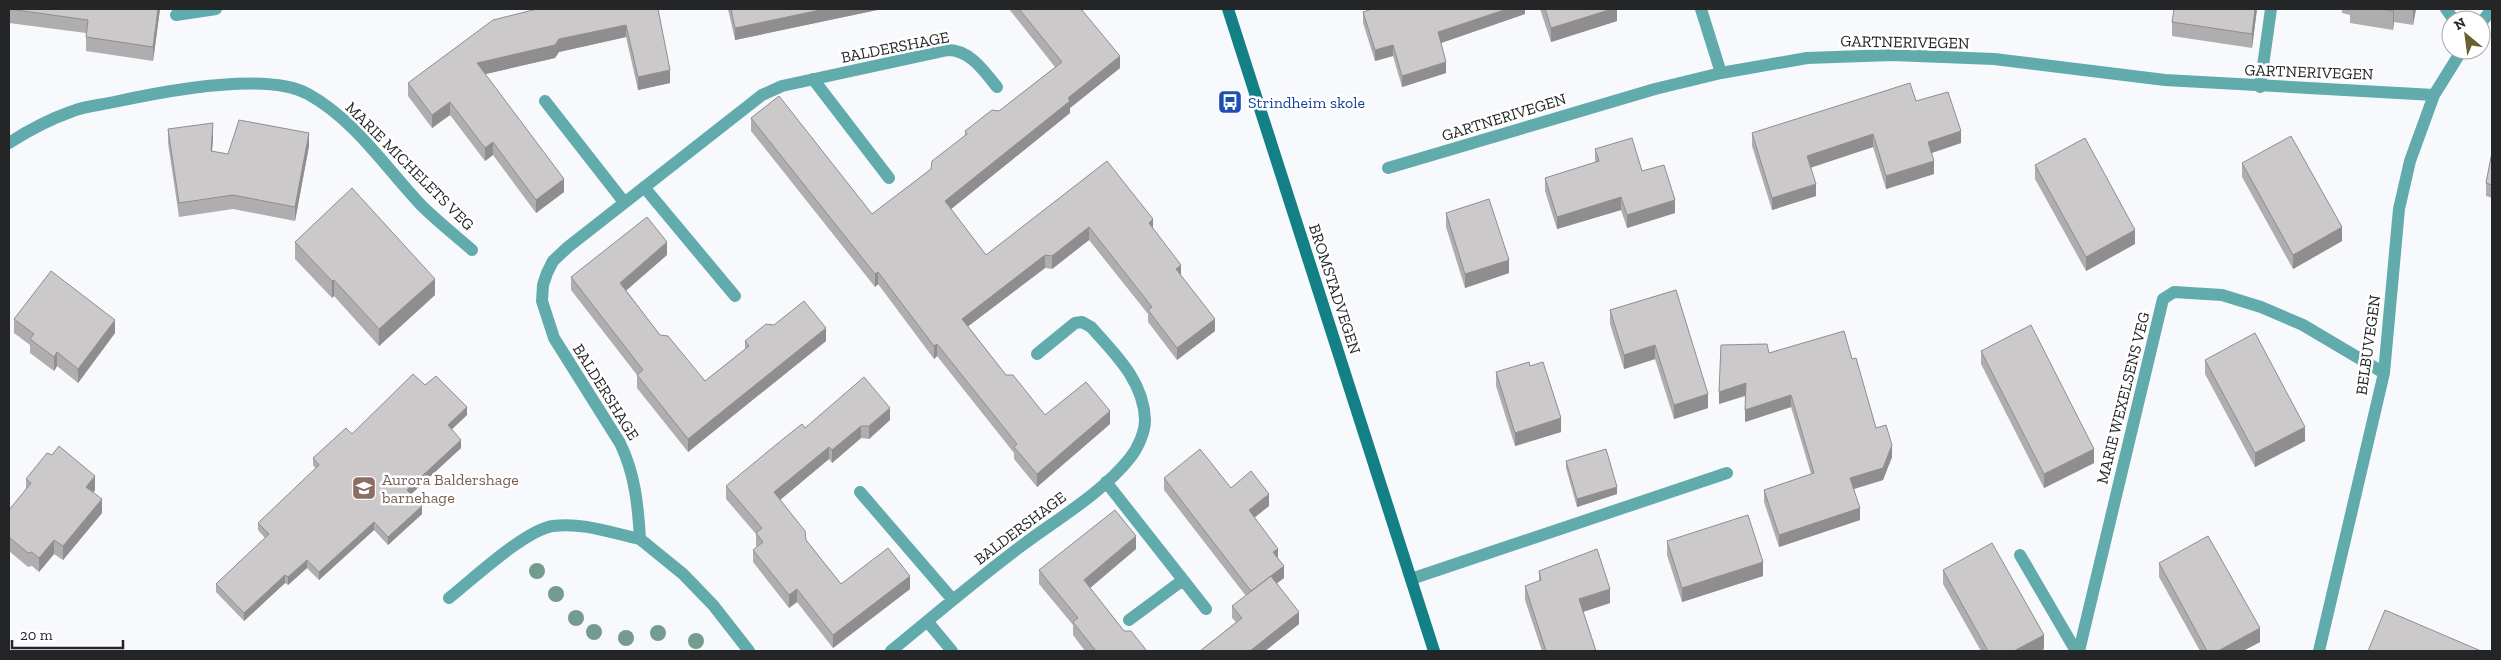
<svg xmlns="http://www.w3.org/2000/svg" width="2501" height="660" viewBox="0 0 2501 660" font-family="'Zilla Slab',serif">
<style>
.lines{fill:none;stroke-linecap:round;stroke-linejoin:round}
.service{stroke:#61abad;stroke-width:12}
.minor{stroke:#61abad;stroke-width:12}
.secondary{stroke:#128084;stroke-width:12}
.tree{fill:#739c8e}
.wall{fill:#afadae}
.shaded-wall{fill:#8f8d8d}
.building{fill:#ccc9ca;stroke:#8f8d8d}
.labels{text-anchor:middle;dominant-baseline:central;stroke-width:5;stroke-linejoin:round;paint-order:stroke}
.street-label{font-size:16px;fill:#242526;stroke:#fff}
.transit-label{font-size:16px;fill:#164399;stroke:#fff;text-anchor:start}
.education-label{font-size:16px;fill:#785e54;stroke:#fff;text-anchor:start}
</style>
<rect width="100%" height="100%" fill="#f8f9fc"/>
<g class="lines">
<path class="service" d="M 1701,9 L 1721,73
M 2446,9 L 2454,20
M 2260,87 L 2271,9
M 2020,555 L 2076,651
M 449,598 C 473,579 525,530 553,526 C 582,522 612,533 640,539"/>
<path class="minor" d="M 176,15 L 216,9
M 2481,23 L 2492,9
M 813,79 L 889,178
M 545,101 L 624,202
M 9,143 C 29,130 50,119 73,111 C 86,106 100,105 114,102 C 160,92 266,71 308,94 C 355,120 385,167 421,205 C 437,221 455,235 472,250
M 1388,168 L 1655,89 L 1721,73 L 1807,58 L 1892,55 L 1994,59 L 2165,80 L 2434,95
M 644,187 L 735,296
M 1106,482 L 1206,609
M 860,492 L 953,600
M 1411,579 L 1727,473
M 1129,620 L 1183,580
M 927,621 L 952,651
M 749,651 L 713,605 L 683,574 L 640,539 C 638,505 635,474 620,443 L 554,338 L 542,301 L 543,285 L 547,273 L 553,261 L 568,247 L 762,95 L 782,86 L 948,50 C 970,50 984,71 997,87
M 891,651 C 935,615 978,578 1024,544 C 1059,518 1102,493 1130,458 C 1138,448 1145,432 1145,420 C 1144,381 1115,354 1091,327 L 1082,322 L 1075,323 L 1037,354
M 2079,651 L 2163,299 L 2174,292 L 2222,295 L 2261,307 L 2303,325 L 2384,373
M 2319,651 L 2384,373 L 2399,209 L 2410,161 L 2434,95 L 2462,50"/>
<path class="secondary" d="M 1228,9 L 1434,651"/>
</g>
<g class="tree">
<circle cx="537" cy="571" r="8"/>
<circle cx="556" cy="594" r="8"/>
<circle cx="576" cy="618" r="8"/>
<circle cx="594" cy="632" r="8"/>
<circle cx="658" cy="633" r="8"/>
<circle cx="626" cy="638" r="8"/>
<circle cx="696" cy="641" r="8"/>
</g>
<path class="wall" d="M 9,9 L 160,9 L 153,61 L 86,51 L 86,33 L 9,23 Z
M 658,9 L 670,83 L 638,90 L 626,37 L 559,52 L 555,58 L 485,74 L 564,192 L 536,213 L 493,155 L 485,161 L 450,115 L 432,128 L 408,96 L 408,83 Z
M 728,9 L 882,9 L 735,40 Z
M 1009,9 L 1081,9 L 1120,68 L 1070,108 L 1070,113 L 951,209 L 986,255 L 1107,161 L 1153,229 L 1215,331 L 1177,360 L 1148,322 L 1148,314 L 1089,240 L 1052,269 L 1045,268 L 968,326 L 1006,375 L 1045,415 L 1110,424 L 1037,487 L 1014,459 L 1014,453 L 937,356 L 934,359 L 878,284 L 875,287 L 751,131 L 751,118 L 872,214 L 931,169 L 965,135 L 965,131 L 999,111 L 1055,67 Z
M 1525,9 L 1525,14 L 1441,43 L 1446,73 L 1402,87 L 1393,56 L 1375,61 L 1363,23 L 1363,12 Z
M 1540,9 L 1617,9 L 1617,21 L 1551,42 Z
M 2174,9 L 2257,9 L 2252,48 L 2172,36 L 2172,22 Z
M 2342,9 L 2416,9 L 2413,25 L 2394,22 L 2393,30 L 2350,23 L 2350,15 L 2342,13 Z
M 1916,101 L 1961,143 L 1932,153 L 1934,174 L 1886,189 L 1873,147 L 1811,167 L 1816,196 L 1772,210 L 1752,146 L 1752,133 Z
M 168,129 L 213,137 L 212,151 L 228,154 L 309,146 L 295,221 L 233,209 L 179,217 L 168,143 Z
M 1595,149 L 1642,171 L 1675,213 L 1627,228 L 1621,210 L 1557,229 L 1545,191 L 1545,178 L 1595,163 Z
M 2492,152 L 2492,198 L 2486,196 L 2486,183 Z
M 2242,163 L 2342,241 L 2293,269 L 2242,177 Z
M 2035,165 L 2135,244 L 2086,271 L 2035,179 Z
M 1446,213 L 1509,273 L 1465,288 L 1446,227 Z
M 295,242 L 435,295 L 379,346 L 334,296 L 332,298 L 295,259 Z
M 667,255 L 626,290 L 660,335 L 705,381 L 745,349 L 745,341 L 826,341 L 688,452 L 637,388 L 637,375 L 571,290 L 571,277 Z
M 1676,290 L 1708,408 L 1674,419 L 1655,359 L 1624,369 L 1610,324 L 1610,310 Z
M 14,319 L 115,333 L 78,383 L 57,366 L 54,371 L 30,353 L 30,345 L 14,333 Z
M 1981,351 L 2094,463 L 2044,488 L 1981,364 Z
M 1769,353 L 1852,359 L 1876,428 L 1892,457 L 1883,480 L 1854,489 L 1860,520 L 1779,547 L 1764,502 L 1764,490 L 1811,474 L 1791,407 L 1745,422 L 1746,396 L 1719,404 Z
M 2205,360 L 2305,441 L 2255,467 L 2205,374 Z
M 1496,372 L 1561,432 L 1515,446 L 1496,386 Z
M 425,385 L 467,415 L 452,429 L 461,448 L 411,494 L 422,514 L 388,545 L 374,530 L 319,580 L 307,568 L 288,585 L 285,583 L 244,621 L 216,592 L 216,584 L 265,538 L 258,530 L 258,523 L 316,469 L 313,465 L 313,458 L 352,434 Z
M 890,420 L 869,439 L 861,438 L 832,463 L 829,459 L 780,500 L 806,540 L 841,584 L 910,589 L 833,648 L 797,602 L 789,608 L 753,562 L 753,550 L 757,547 L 756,546 L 756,534 L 726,499 L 726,486 L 805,428 Z
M 1566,461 L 1617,494 L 1577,507 L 1566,468 Z
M 1164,478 L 1231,488 L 1269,506 L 1254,517 L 1278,560 L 1284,578 L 1277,583 L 1299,624 L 1265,651 L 1200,651 L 1236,622 L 1232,618 L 1232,606 L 1246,596 L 1164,490 Z
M 26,479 L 95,490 L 93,492 L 102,513 L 63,560 L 54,554 L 39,572 L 32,566 L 28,567 L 9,551 L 9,510 L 26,489 Z
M 1667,541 L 1763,576 L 1682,602 L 1667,555 Z
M 1136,549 L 1090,588 L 1124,631 L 1147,651 L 1085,651 L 1073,635 L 1073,625 L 1039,584 L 1039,570 Z
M 2159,563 L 2260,642 L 2243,651 L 2200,651 L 2159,577 Z
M 1943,570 L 2044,649 L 2039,651 L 1981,651 L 1943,584 Z
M 1539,571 L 1610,603 L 1583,612 L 1596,651 L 1542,651 L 1525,600 L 1525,586 L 1539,581 Z"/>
<path class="shaded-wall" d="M 158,9 L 160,9 L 153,61 L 153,47 Z
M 825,9 L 882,9 L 735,40 L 735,28 Z
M 1507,9 L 1525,9 L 1525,14 L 1438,44 L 1438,32 Z
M 1612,9 L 1617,9 L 1617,21 L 1551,42 L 1551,28 Z
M 2255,9 L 2257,9 L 2252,48 L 2252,34 Z
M 2393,9 L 2394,9 L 2394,22 L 2393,30 Z
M 2413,9 L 2416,9 L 2413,25 Z
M 626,25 L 626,37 L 559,52 L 555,58 L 477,76 L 477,63 L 559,39 Z
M 1393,45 L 1393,56 L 1375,61 L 1375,50 Z
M 1120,56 L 1120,68 L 1070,108 L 1070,113 L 945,214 L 945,201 L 1068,98 Z
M 1446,62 L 1446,73 L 1402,87 L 1402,76 Z
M 670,70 L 670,83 L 638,90 L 638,77 Z
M 450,102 L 450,115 L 432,128 L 432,115 Z
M 213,123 L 213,137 L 211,165 L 211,151 Z
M 1961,131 L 1961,143 L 1928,154 L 1928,142 Z
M 309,133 L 309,146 L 295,221 L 295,207 Z
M 1873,134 L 1873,147 L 1807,169 L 1807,156 Z
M 493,142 L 493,155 L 485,161 L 485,148 Z
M 1934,161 L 1934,174 L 1886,189 L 1886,176 Z
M 564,179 L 564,192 L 536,213 L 536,200 Z
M 1816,184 L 1816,196 L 1772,210 L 1772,198 Z
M 1621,197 L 1621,210 L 1557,229 L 1557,217 Z
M 1675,200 L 1675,213 L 1627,228 L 1627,215 Z
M 1153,219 L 1153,232 L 1149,223 Z
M 1089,227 L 1089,240 L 1052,269 L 1052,256 Z
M 2342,227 L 2342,241 L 2293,269 L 2293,255 Z
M 2135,230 L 2135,244 L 2086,271 L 2086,257 Z
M 667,242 L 667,255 L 620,296 L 620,283 Z
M 1045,255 L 1045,268 L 962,331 L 962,319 Z
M 1509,260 L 1509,273 L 1465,288 L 1465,274 Z
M 1181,265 L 1181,277 L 1176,269 Z
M 878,272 L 878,284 L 875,287 L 875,274 Z
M 435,279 L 435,295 L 379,346 L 379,329 Z
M 334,280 L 334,296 L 332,298 L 332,281 Z
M 1215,319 L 1215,331 L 1177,360 L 1177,348 Z
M 115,320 L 115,333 L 78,383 L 78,369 Z
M 826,328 L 826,341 L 688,452 L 688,439 Z
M 937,344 L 937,356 L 934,359 L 934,346 Z
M 1655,345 L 1655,359 L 1624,369 L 1624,355 Z
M 57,352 L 57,366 L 54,371 L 54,357 Z
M 1746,383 L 1746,395 L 1719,404 L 1719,392 Z
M 1708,394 L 1708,408 L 1674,419 L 1674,405 Z
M 1791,395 L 1791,407 L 1745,422 L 1745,410 Z
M 467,407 L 467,415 L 448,433 L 448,425 Z
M 890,408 L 890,420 L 869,439 L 869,426 Z
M 1110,411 L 1110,424 L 1037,487 L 1037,474 Z
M 1561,418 L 1561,432 L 1515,446 L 1515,433 Z
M 861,426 L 861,438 L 832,463 L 832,450 Z
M 2305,427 L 2305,441 L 2255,467 L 2255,453 Z
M 461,440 L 461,448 L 407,498 L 407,490 Z
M 1892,445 L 1892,457 L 1883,480 L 1850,490 L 1850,478 Z
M 829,447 L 829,459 L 774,505 L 774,492 Z
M 2094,449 L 2094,463 L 2044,488 L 2044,474 Z
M 95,476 L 95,490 L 86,501 L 86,487 Z
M 1617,487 L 1617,494 L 1577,507 L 1577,499 Z
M 1269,494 L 1269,506 L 1249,522 L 1249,510 Z
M 102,499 L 102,513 L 63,560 L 63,546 Z
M 422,506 L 422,514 L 388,545 L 388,537 Z
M 1860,508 L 1860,520 L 1779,547 L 1779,535 Z
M 374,522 L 374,530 L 319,580 L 319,572 Z
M 1136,536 L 1136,549 L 1084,593 L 1084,580 Z
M 54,540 L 54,554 L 39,572 L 39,558 Z
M 1278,549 L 1278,560 L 1273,552 Z
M 307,560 L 307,568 L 288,585 L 288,577 Z
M 1763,562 L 1763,576 L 1682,602 L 1682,588 Z
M 1284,566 L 1284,578 L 1251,603 L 1251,591 Z
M 285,575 L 285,583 L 244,621 L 244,613 Z
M 910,576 L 910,589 L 833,648 L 833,635 Z
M 797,589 L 797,602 L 789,608 L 789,595 Z
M 1610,589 L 1610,603 L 1579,613 L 1579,599 Z
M 1299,612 L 1299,624 L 1265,651 L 1250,651 Z
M 2260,628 L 2260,642 L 2243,651 L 2218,651 Z
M 2044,635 L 2044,649 L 2039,651 L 2014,651 Z"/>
<path class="building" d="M 9,9 L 158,9 L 153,47 L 86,37 L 88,20 Z
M 537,9 L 658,9 L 670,70 L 638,77 L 626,25 L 559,39 L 555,45 L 477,63 L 564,179 L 536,200 L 493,142 L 485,148 L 450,102 L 432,115 L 408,83 L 493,20 Z
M 731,9 L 825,9 L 735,28 Z
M 1019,9 L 1081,9 L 1120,56 L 1068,98 L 1070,101 L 945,201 L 986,255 L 1107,161 L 1153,219 L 1149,223 L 1181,265 L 1176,269 L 1215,319 L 1177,348 L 1148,310 L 1152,307 L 1089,227 L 1052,256 L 1045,255 L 962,319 L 1006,375 L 1013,375 L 1045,415 L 1086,382 L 1110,411 L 1037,474 L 1014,447 L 1017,444 L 937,344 L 934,346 L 878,272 L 875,274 L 751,118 L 779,96 L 872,214 L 931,169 L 932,161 L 967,134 L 965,131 L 992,110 L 999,111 L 1062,62 Z
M 1372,9 L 1507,9 L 1438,32 L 1446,62 L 1402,76 L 1393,45 L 1375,50 L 1363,12 Z
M 1545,9 L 1612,9 L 1551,28 Z
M 2174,9 L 2255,9 L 2252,34 L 2172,22 Z
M 2380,9 L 2393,9 L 2393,11 Z
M 1910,83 L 1916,101 L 1948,92 L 1961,131 L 1928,142 L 1934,161 L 1886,176 L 1873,134 L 1807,156 L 1816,184 L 1772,198 L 1752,133 Z
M 239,120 L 309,133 L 295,207 L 233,195 L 179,203 L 168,129 L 213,123 L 211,151 L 228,154 Z
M 2291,136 L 2342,227 L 2293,255 L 2242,163 Z
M 1632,138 L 1642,171 L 1664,165 L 1675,200 L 1627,215 L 1621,197 L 1557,217 L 1545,178 L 1599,161 L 1595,149 Z
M 2085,138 L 2135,230 L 2086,257 L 2035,165 Z
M 2492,152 L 2492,185 L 2486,183 Z
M 352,188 L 435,279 L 379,329 L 334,280 L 332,281 L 295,242 Z
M 1489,199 L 1509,260 L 1465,274 L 1446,213 Z
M 647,217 L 667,242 L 620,283 L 660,335 L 668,336 L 705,381 L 749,346 L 745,341 L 766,324 L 774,325 L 804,301 L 826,328 L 688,439 L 637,375 L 643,370 L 571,277 Z
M 51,271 L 115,320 L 78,369 L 57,352 L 54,357 L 30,339 L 34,334 L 14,319 Z
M 1676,290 L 1708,394 L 1674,405 L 1655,345 L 1624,355 L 1610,310 Z
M 2031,325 L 2094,449 L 2044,474 L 1981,351 Z
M 1844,331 L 1852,359 L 1856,358 L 1876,428 L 1886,425 L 1892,445 L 1883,468 L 1850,478 L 1860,508 L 1779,535 L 1764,490 L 1814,473 L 1791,395 L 1745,410 L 1746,383 L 1719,392 L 1721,345 L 1767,344 L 1769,353 Z
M 2255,333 L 2305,427 L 2255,453 L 2205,360 Z
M 1529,362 L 1530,366 L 1543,362 L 1561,418 L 1515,433 L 1496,372 Z
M 413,374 L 425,385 L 436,376 L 467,407 L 448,425 L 461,440 L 407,490 L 422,506 L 388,537 L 374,522 L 319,572 L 307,560 L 288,577 L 285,575 L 244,613 L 216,584 L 269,534 L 258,523 L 319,465 L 313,458 L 346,428 L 352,434 Z
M 864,377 L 890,408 L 869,426 L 861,426 L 832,450 L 829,447 L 774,492 L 805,531 L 806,540 L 841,584 L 888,548 L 910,576 L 833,635 L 797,589 L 789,595 L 753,550 L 763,542 L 756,533 L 762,528 L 726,486 L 783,439 L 802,424 L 805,428 Z
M 59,446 L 95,476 L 86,487 L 102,499 L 63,546 L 54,540 L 39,558 L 32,552 L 28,553 L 9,537 L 9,510 L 31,483 L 26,479 L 47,453 L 52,455 Z
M 1200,449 L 1231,488 L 1251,471 L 1269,494 L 1249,510 L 1278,549 L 1273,552 L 1284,566 L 1251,591 L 1164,478 Z
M 1606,449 L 1617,487 L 1577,499 L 1566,461 Z
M 1115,510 L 1136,536 L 1084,580 L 1124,631 L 1131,631 L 1147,651 L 1096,651 L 1073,622 L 1078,618 L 1039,570 Z
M 1748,515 L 1763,562 L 1682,588 L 1667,541 Z
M 2208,536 L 2260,628 L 2218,651 L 2207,651 L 2159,563 Z
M 1992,543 L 2044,635 L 2014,651 L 1988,651 L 1943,570 Z
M 1597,549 L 1610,589 L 1579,599 L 1596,651 L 1546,651 L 1525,586 L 1541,580 L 1539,571 Z
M 1271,576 L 1299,612 L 1250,651 L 1200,651 L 1242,618 L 1232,606 Z
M 2385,610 L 2481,651 L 2368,651 Z"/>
<defs>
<symbol id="bus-square" viewBox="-11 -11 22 22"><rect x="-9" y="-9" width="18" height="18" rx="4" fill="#1a4fb4" stroke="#fff"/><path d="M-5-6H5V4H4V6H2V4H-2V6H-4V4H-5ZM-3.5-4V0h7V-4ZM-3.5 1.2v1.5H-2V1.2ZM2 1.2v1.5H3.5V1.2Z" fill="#fff"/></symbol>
<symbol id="school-square" viewBox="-11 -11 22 22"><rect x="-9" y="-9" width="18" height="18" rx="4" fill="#8d6e63" stroke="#fff"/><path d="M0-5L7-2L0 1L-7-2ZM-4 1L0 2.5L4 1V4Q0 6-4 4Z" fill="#fff"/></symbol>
</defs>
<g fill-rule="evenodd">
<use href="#bus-square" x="1216" y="88" width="28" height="28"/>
<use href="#school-square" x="350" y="474" width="28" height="28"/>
</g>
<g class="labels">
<g class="street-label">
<text transform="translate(1905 42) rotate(1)">GARTNERIVEGEN</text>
<text transform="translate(895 47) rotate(-11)">BALDERSHAGE</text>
<text transform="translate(2309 72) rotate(2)">GARTNERIVEGEN</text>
<text transform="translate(1504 117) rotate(-17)">GARTNERIVEGEN</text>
<text transform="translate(410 166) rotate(45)">MARIE MICHELETS VEG</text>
<text transform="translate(1335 289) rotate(72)">BROMSTADVEGEN</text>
<text transform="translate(2368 345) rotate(-82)">BELBUVEGEN</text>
<text transform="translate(606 392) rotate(58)">BALDERSHAGE</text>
<text transform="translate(2123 398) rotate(-76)">MARIE WEXELSENS VEG</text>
<text transform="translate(1020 528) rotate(-37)">BALDERSHAGE</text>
</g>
<g class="transit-label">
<text x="1248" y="102">Strindheim skole</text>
</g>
<g class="education-label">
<text x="382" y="479">Aurora Baldershage<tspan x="382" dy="18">barnehage</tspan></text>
</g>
</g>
<rect width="2501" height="660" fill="none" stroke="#242526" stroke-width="20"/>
<g transform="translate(2466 35) rotate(331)"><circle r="24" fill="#ffffff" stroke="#a7a8a8"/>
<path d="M0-4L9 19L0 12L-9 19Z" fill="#67612d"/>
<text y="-8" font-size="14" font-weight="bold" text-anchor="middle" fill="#242526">N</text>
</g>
<path d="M12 640v8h111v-8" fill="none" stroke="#242526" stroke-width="2.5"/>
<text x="20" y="640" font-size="15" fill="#242526" stroke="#ffffff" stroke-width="4" paint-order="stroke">20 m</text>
</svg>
